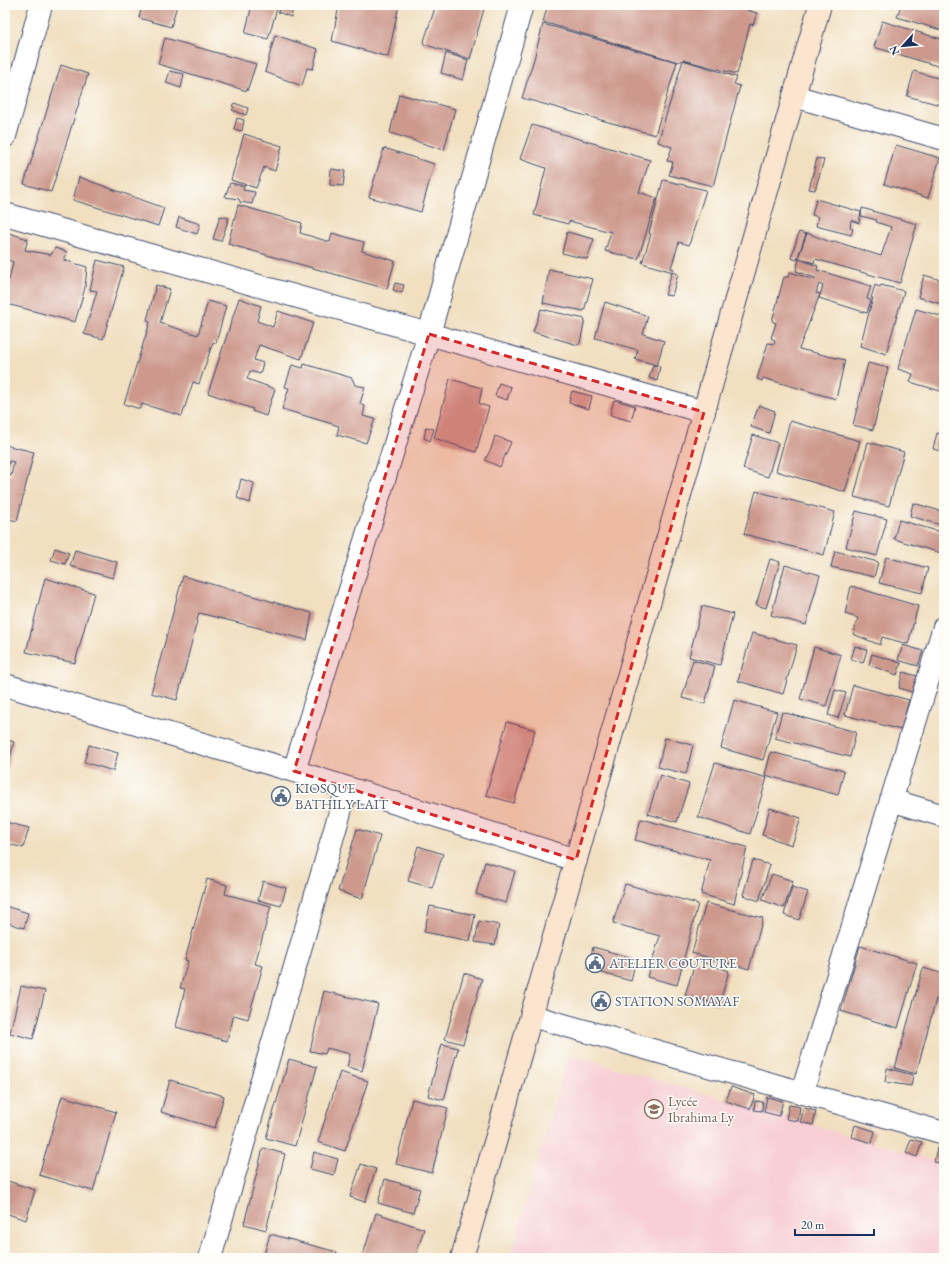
<svg xmlns="http://www.w3.org/2000/svg" width="949" height="1263" viewBox="0 0 949 1263" font-family="'EB Garamond',serif">
<style>
.built{fill:#f7cfd4}
.building{fill:#cd998d}
.lines{fill:none;stroke-linecap:round;stroke-linejoin:round}
.minor-casing{stroke:#3b496d;stroke-width:24}
.secondary-casing{stroke:#3b496d;stroke-width:24}
.minor{stroke:#fff;stroke-width:22}
.secondary{stroke:#fbe5cf;stroke-width:22}
.marked{fill:#d62828;fill-opacity:0.2;stroke:#d62828;stroke-width:3;stroke-dasharray:8 5;stroke-linejoin:round}
.labels{text-anchor:middle;dominant-baseline:central;stroke-width:3;stroke-linejoin:round;paint-order:stroke}
.service-label{font-size:14px;fill:#4e5e75;stroke:#fdfcf7;text-anchor:start}
.education-label{font-size:14px;fill:#785e54;stroke:#fdfcf7;text-anchor:start}
</style>
<rect width="100%" height="100%" fill="#fdfcf7"/>
<filter id="ink" filterUnits="userSpaceOnUse"><feTurbulence type="fractalNoise" baseFrequency=".025" numOctaves="2"/><feDisplacementMap in="SourceGraphic" scale="8" xChannelSelector="R" yChannelSelector="G"/><feConvolveMatrix kernelMatrix="1 2 1 2 8 2 1 2 1" color-interpolation-filters="sRGB"/></filter>
<filter id="wash" filterUnits="userSpaceOnUse"><feTurbulence type="fractalNoise" baseFrequency=".012" numOctaves="4" result="noise"/><feDisplacementMap in="SourceGraphic" scale="16" xChannelSelector="R" yChannelSelector="G"/><feGaussianBlur stdDeviation="0.9" result="paint"/><feColorMatrix in="noise" values="0 0 0 0 0 0 0 0 0 0 0 0 0 0 0 0 0 1.4 0 .05"/><feComposite in="paint" operator="in"/></filter>
<g filter="url(#wash)">
<rect width="100%" height="100%" fill="#f1dfc0"/>
<path class="built" d="M 568,1054 L 944,1163 L 944,1258 L 510,1258 Z"/>
<g id="blocks">
<path class="building" d="M 142,5 L 177,5 L 171,27 L 139,18 Z
M 252,5 L 278,5 L 268,39 L 245,33 Z
M 280,5 L 294,5 L 291,17 L 278,12 Z
M 339,5 L 399,5 L 388,57 L 332,41 Z
M 436,5 L 485,5 L 470,59 L 423,44 Z
M 548,5 L 748,5 L 747,10 L 757,13 L 753,25 L 750,24 L 737,74 L 683,60 L 678,62 L 543,22 Z
M 901,5 L 931,5 L 944,9 L 944,31 L 897,17 Z
M 882,21 L 944,40 L 944,68 L 874,47 Z
M 543,24 L 677,62 L 655,135 L 522,98 L 534,59 Z
M 275,35 L 318,49 L 313,69 L 307,68 L 302,86 L 265,72 Z
M 165,38 L 256,64 L 247,91 L 158,64 Z
M 446,53 L 468,60 L 463,80 L 441,73 Z
M 683,60 L 737,77 L 734,84 L 740,86 L 713,186 L 669,175 L 673,162 L 667,161 L 672,147 L 658,142 Z
M 61,65 L 88,74 L 51,192 L 24,184 Z
M 170,71 L 184,74 L 181,88 L 166,83 Z
M 914,71 L 944,80 L 944,106 L 907,96 Z
M 399,94 L 455,109 L 444,150 L 390,133 Z
M 234,103 L 248,108 L 246,115 L 232,110 L 234,107 L 232,106 Z
M 237,118 L 244,120 L 242,131 L 234,129 Z
M 532,125 L 650,160 L 639,192 L 657,198 L 638,259 L 605,251 L 611,232 L 569,221 L 568,224 L 534,215 L 546,168 L 520,159 Z
M 244,134 L 282,146 L 275,171 L 264,167 L 256,188 L 231,180 Z
M 896,145 L 940,158 L 928,198 L 884,184 Z
M 384,148 L 434,164 L 421,212 L 369,197 Z
M 817,158 L 824,160 L 815,190 L 809,189 Z
M 331,169 L 345,171 L 343,186 L 330,185 Z
M 79,177 L 164,208 L 158,226 L 73,200 Z
M 663,180 L 706,190 L 689,245 L 679,242 L 671,268 L 674,269 L 673,272 L 642,263 L 651,234 L 649,233 Z
M 230,183 L 244,186 L 243,190 L 255,192 L 252,204 L 240,202 L 239,199 L 225,197 Z
M 816,199 L 861,212 L 859,223 L 851,220 L 850,228 L 853,229 L 851,235 L 816,226 L 818,217 L 812,215 Z
M 238,205 L 302,223 L 300,233 L 330,242 L 332,233 L 364,242 L 362,251 L 395,261 L 387,289 L 228,244 Z
M 862,208 L 917,224 L 900,283 L 815,259 L 814,263 L 798,258 L 807,233 L 833,243 L 834,241 L 881,256 L 891,227 L 876,222 L 877,220 L 861,216 Z
M 220,216 L 229,218 L 221,241 L 213,239 Z
M 179,217 L 200,224 L 197,234 L 176,227 Z
M 567,232 L 594,239 L 587,259 L 562,253 Z
M 799,232 L 806,234 L 797,260 L 791,258 Z
M 9,233 L 28,239 L 25,250 L 51,255 L 55,248 L 67,252 L 64,260 L 87,267 L 85,288 L 75,322 L 7,304 L 7,301 L 5,300 L 5,278 L 9,280 L 13,262 L 5,259 Z
M 799,259 L 818,266 L 817,270 L 871,286 L 867,299 L 871,300 L 867,313 L 819,298 L 823,286 L 819,284 L 816,293 L 820,294 L 799,349 L 845,360 L 836,399 L 763,378 L 762,381 L 757,379 L 768,343 L 774,344 L 775,340 L 771,338 L 776,323 L 772,321 L 784,277 L 788,277 L 790,272 L 815,280 L 815,278 L 796,271 Z
M 97,260 L 124,267 L 103,339 L 84,334 L 97,291 L 90,290 Z
M 549,269 L 593,279 L 584,311 L 543,303 Z
M 672,272 L 678,274 L 672,296 L 665,295 Z
M 924,275 L 944,281 L 944,305 L 918,297 Z
M 395,283 L 404,285 L 402,293 L 393,290 Z
M 156,285 L 170,289 L 160,323 L 198,335 L 208,301 L 226,306 L 216,343 L 213,342 L 199,384 L 193,382 L 182,416 L 142,404 L 140,409 L 124,404 L 150,322 L 147,320 Z
M 875,285 L 880,287 L 881,285 L 904,291 L 886,354 L 860,346 L 873,298 L 871,298 Z
M 239,298 L 261,306 L 257,321 L 273,327 L 278,311 L 313,323 L 301,359 L 259,345 L 254,360 L 263,363 L 260,374 L 250,371 L 247,379 L 275,389 L 266,416 L 252,411 L 253,409 L 208,393 Z
M 605,302 L 648,316 L 643,334 L 664,341 L 657,365 L 635,359 L 638,350 L 595,338 Z
M 541,309 L 585,319 L 580,343 L 578,345 L 533,332 Z
M 916,309 L 944,317 L 944,392 L 910,382 L 913,374 L 898,369 Z
M 868,363 L 888,368 L 873,430 L 853,425 Z
M 304,364 L 352,378 L 355,385 L 365,387 L 360,404 L 365,406 L 363,416 L 375,419 L 366,443 L 337,435 L 339,426 L 282,409 L 289,388 L 285,387 L 292,365 L 303,368 Z
M 653,365 L 660,367 L 657,381 L 649,378 Z
M 450,379 L 482,388 L 479,404 L 489,407 L 476,452 L 434,438 Z
M 499,383 L 511,387 L 507,400 L 495,396 Z
M 572,391 L 592,396 L 589,409 L 569,403 Z
M 614,400 L 635,406 L 631,421 L 610,415 Z
M 759,405 L 775,411 L 769,433 L 751,427 Z
M 790,421 L 860,441 L 845,492 L 776,471 Z
M 426,427 L 434,429 L 430,441 L 424,438 Z
M 937,433 L 944,435 L 944,452 L 933,449 Z
M 753,435 L 778,443 L 768,477 L 743,469 Z
M 495,436 L 511,442 L 500,467 L 485,460 L 491,449 Z
M 868,442 L 904,452 L 889,506 L 854,497 Z
M 5,445 L 34,452 L 17,521 L 5,518 L 5,474 L 11,476 L 14,462 L 9,461 L 8,468 L 5,467 Z
M 241,479 L 254,483 L 250,503 L 237,498 Z
M 756,491 L 835,512 L 824,555 L 744,534 Z
M 913,503 L 944,512 L 944,526 L 910,516 Z
M 856,511 L 887,519 L 877,556 L 846,547 Z
M 899,520 L 944,533 L 944,554 L 894,539 Z
M 55,548 L 69,553 L 65,564 L 51,560 Z
M 75,550 L 117,562 L 113,578 L 70,566 Z
M 835,551 L 878,562 L 874,577 L 831,567 Z
M 886,557 L 928,568 L 922,593 L 879,583 Z
M 770,559 L 780,562 L 766,608 L 756,605 Z
M 785,565 L 820,575 L 806,625 L 771,615 Z
M 183,576 L 312,613 L 307,640 L 199,613 L 177,700 L 151,693 Z
M 45,578 L 94,593 L 75,663 L 26,652 Z
M 851,586 L 918,606 L 908,644 L 882,637 L 880,645 L 853,634 L 858,618 L 845,614 Z
M 702,606 L 733,614 L 720,665 L 689,657 Z
M 752,633 L 797,645 L 783,694 L 738,681 Z
M 903,645 L 923,651 L 918,666 L 898,660 Z
M 855,646 L 867,650 L 863,663 L 851,659 Z
M 814,647 L 841,655 L 826,706 L 800,699 Z
M 872,654 L 901,663 L 897,675 L 869,665 Z
M 693,660 L 715,666 L 705,704 L 682,698 Z
M 903,672 L 917,676 L 912,692 L 899,688 Z
M 853,685 L 909,700 L 901,730 L 845,715 Z
M 835,690 L 846,693 L 838,718 L 828,715 Z
M 734,700 L 777,712 L 763,760 L 721,748 Z
M 782,712 L 856,732 L 850,757 L 775,738 Z
M 507,722 L 535,730 L 514,803 L 486,795 Z
M 665,738 L 693,745 L 686,774 L 658,767 Z
M 5,739 L 14,742 L 6,774 L 5,774 Z
M 89,745 L 118,753 L 113,771 L 84,762 Z
M 771,752 L 844,771 L 838,795 L 765,775 Z
M 715,763 L 767,778 L 750,834 L 698,817 Z
M 660,775 L 689,784 L 677,822 L 648,814 Z
M 770,808 L 801,818 L 792,845 L 762,835 Z
M 641,819 L 747,847 L 734,904 L 701,894 L 710,860 L 635,840 Z
M 5,822 L 29,828 L 23,848 L 5,843 Z
M 357,829 L 380,836 L 362,899 L 338,891 Z
M 418,846 L 443,854 L 432,888 L 408,881 Z
M 753,860 L 770,865 L 759,901 L 743,895 Z
M 485,862 L 515,871 L 506,903 L 476,894 Z
M 772,874 L 793,881 L 784,908 L 762,900 Z
M 207,879 L 227,885 L 225,894 L 271,906 L 255,964 L 263,966 L 248,1019 L 234,1015 L 227,1041 L 176,1027 L 185,989 L 180,988 L 188,961 L 185,960 Z
M 263,881 L 286,888 L 281,906 L 258,900 Z
M 625,884 L 698,904 L 677,985 L 647,977 L 660,936 L 613,923 Z
M 792,887 L 808,892 L 799,920 L 784,915 Z
M 706,903 L 763,918 L 749,969 L 692,953 Z
M 5,906 L 28,913 L 24,928 L 5,922 Z
M 430,906 L 475,915 L 470,941 L 424,932 Z
M 479,921 L 499,925 L 495,945 L 475,942 Z
M 860,946 L 917,963 L 898,1028 L 841,1011 Z
M 593,947 L 636,959 L 631,981 L 588,969 Z
M 696,960 L 729,971 L 719,1005 L 685,995 Z
M 923,968 L 944,974 L 944,1001 L 936,999 L 916,1074 L 895,1068 Z
M 464,973 L 482,979 L 463,1044 L 445,1039 Z
M 21,986 L 45,991 L 33,1039 L 10,1033 Z
M 5,988 L 9,989 L 6,1002 L 5,1002 Z
M 324,991 L 378,1004 L 362,1071 L 347,1067 L 350,1054 L 327,1048 L 325,1054 L 310,1051 Z
M 442,1044 L 458,1048 L 444,1100 L 428,1096 Z
M 289,1059 L 317,1067 L 295,1146 L 266,1138 Z
M 887,1068 L 913,1075 L 911,1086 L 885,1082 Z
M 340,1072 L 368,1081 L 345,1151 L 318,1142 Z
M 170,1080 L 224,1096 L 215,1128 L 161,1112 Z
M 731,1087 L 755,1095 L 750,1109 L 726,1101 Z
M 62,1096 L 116,1112 L 93,1191 L 39,1175 Z
M 767,1097 L 783,1101 L 779,1116 L 764,1112 Z
M 412,1099 L 448,1108 L 432,1173 L 396,1164 Z
M 755,1101 L 763,1102 L 762,1111 L 754,1110 Z
M 789,1105 L 800,1107 L 798,1121 L 786,1119 Z
M 804,1108 L 816,1111 L 813,1125 L 800,1122 Z
M 855,1125 L 875,1131 L 872,1143 L 852,1137 Z
M 911,1139 L 922,1142 L 917,1157 L 906,1153 Z
M 263,1148 L 285,1154 L 266,1230 L 244,1224 Z
M 937,1148 L 944,1149 L 944,1164 L 934,1162 Z
M 314,1152 L 338,1159 L 334,1175 L 310,1169 Z
M 361,1164 L 376,1169 L 365,1202 L 350,1197 Z
M 385,1179 L 420,1189 L 413,1213 L 378,1203 Z
M 5,1180 L 35,1190 L 26,1220 L 5,1213 Z
M 376,1213 L 424,1229 L 415,1258 L 362,1258 Z
M 270,1234 L 337,1252 L 335,1258 L 274,1258 L 264,1255 Z"/>
</g>
</g>
<g filter="url(#ink)">
<use href="#blocks" fill-opacity="0" stroke="#3b496d" stroke-width="1"/>
<g class="lines">
<defs>
<path id="minor" d="M 794,96 L 944,139
M 5,136 L 41,5
M 5,214 L 704,412
M 5,685 L 294,771 L 576,860
M 294,771 L 429,334 L 522,5
M 891,800 L 944,816
M 532,1016 L 944,1133
M 802,1093 L 944,627
M 210,1258 L 347,788"/>
<path id="secondary" d="M 462,1258 L 820,5"/>
</defs>
<use href="#minor" class="minor-casing"/>
<use href="#secondary" class="secondary-casing"/>
<use href="#minor" class="minor"/>
<use href="#secondary" class="secondary"/>
</g>
</g>
<path class="marked" d="M 429,334 L 704,412 L 576,860 L 294,771 Z"/>
<defs>
<symbol id="civic-ring" viewBox="-11 -11 22 22"><circle r="9.5" fill="#fdfcf7" stroke="#5c6f8a" stroke-width="1.5"/><path d="M-.6-6.5H3V-4.5H.6V-3L4-1V1h2V6H-6V1h2V-1L-.6-3ZM-1.2 2.5V6h2.4V2.5Z" fill="#5c6f8a"/></symbol>
<symbol id="school-ring" viewBox="-11 -11 22 22"><circle r="9.5" fill="#fdfcf7" stroke="#8d6e63" stroke-width="1.5"/><path d="M0-5L7-2L0 1L-7-2ZM-4 1L0 2.5L4 1V4Q0 6-4 4Z" fill="#8d6e63"/></symbol>
</defs>
<g fill-rule="evenodd">
<use href="#civic-ring" x="270" y="785" width="22" height="22"/>
<use href="#civic-ring" x="584" y="952" width="22" height="22"/>
<use href="#civic-ring" x="590" y="990" width="22" height="22"/>
<use href="#school-ring" x="643" y="1098" width="22" height="22"/>
</g>
<g class="labels">
<g class="service-label">
<text x="295" y="788">KIOSQUE<tspan x="295" dy="16">BATHILY LAIT</tspan></text>
<text x="609" y="963">ATELIER COUTURE</text>
<text x="615" y="1001">STATION SOMAYAF</text>
</g>
<g class="education-label">
<text x="668" y="1101">Lycée<tspan x="668" dy="16">Ibrahima Ly</tspan></text>
</g>
</g>
<rect width="949" height="1263" fill="none" stroke="#fdfcf7" stroke-width="20"/>
<g transform="translate(903 46) rotate(243)" stroke="#fdfcf7" stroke-width="3" paint-order="stroke">
<path d="M0-3L7 15L0 10L-7 15Z" fill="#1b2f5e"/>
<text y="-6" font-size="11" font-weight="bold" text-anchor="middle" fill="#1b2f5e">N</text>
</g>
<path d="M795 1229v6h79v-6" fill="none" stroke="#1b2f5e" stroke-width="2"/>
<text x="801" y="1229" font-size="12" fill="#1b2f5e" stroke="#fdfcf7" stroke-width="3" paint-order="stroke">20 m</text>
</svg>
